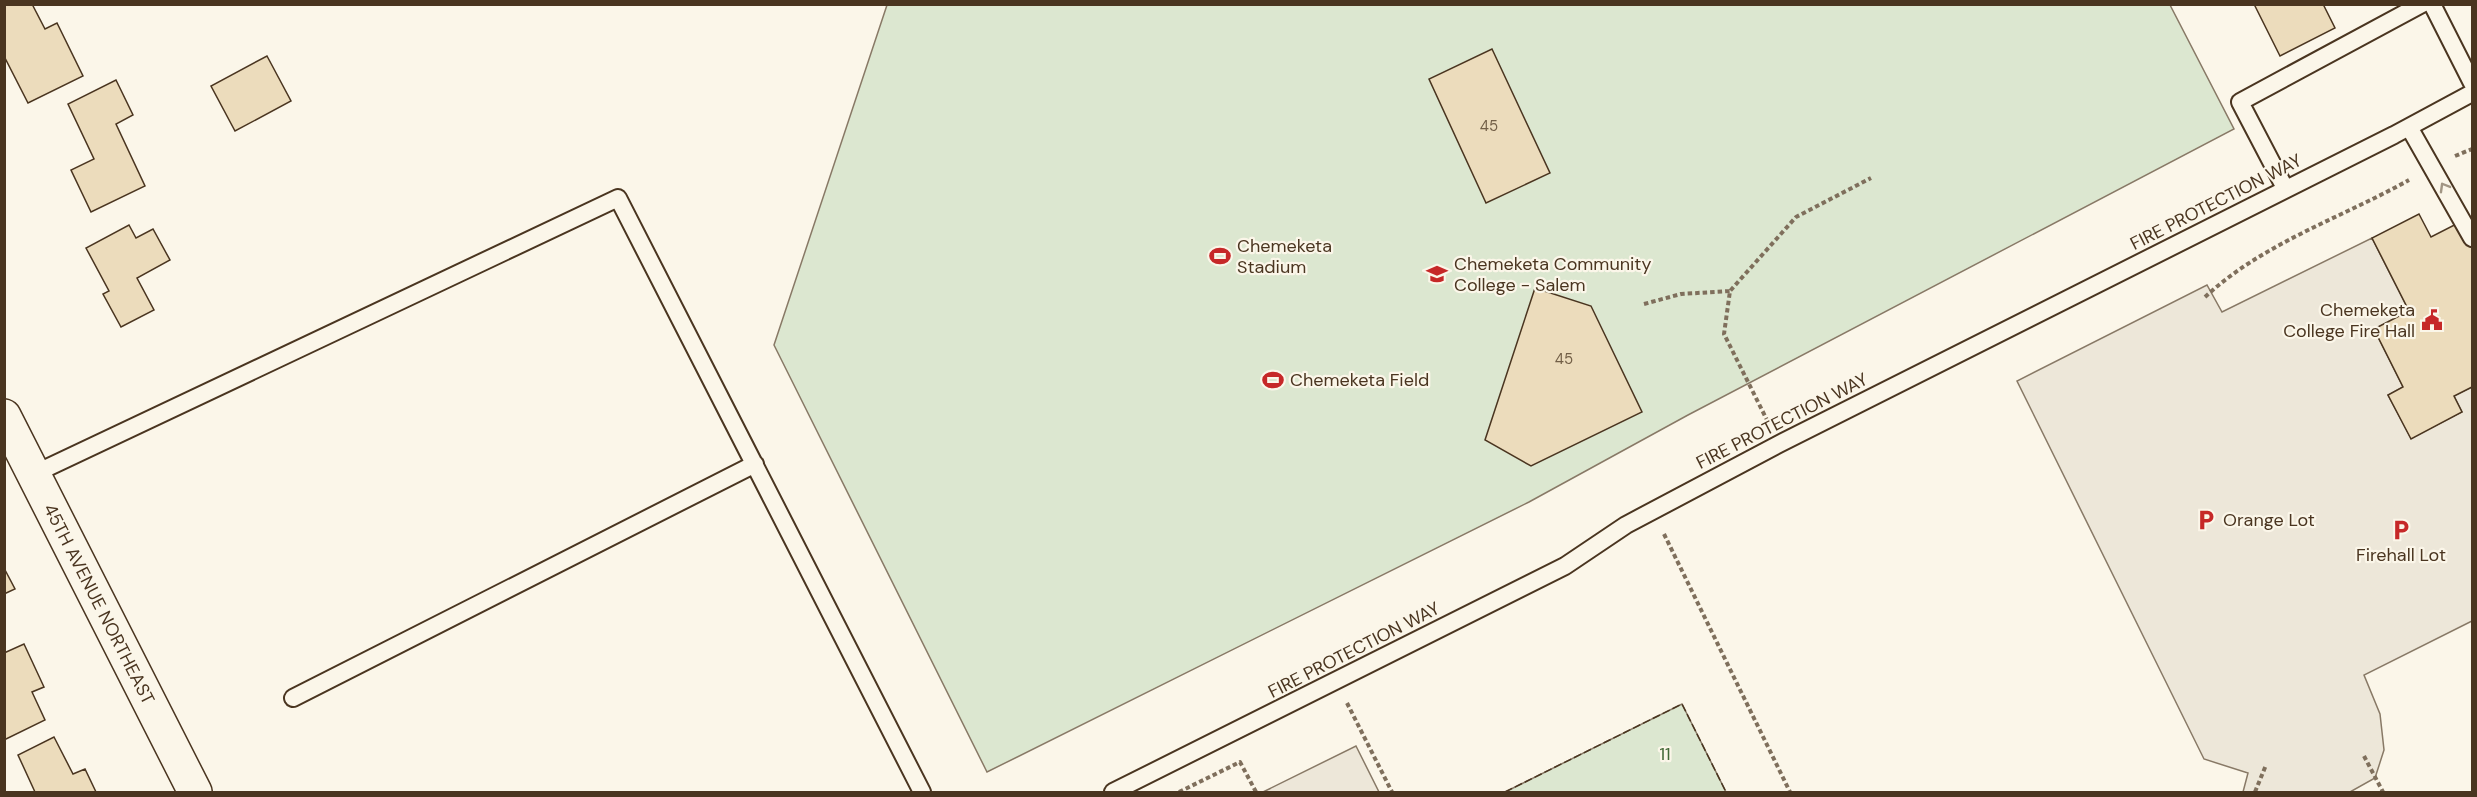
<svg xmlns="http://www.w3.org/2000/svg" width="2477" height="797" viewBox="0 0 2477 797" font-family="'DM Sans',sans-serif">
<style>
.green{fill:#dce7d0;stroke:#887966;stroke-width:1.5}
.parking{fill:#ede7d9;stroke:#887966;stroke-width:1.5}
.building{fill:#ecdcbc;stroke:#4a3520;stroke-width:1.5}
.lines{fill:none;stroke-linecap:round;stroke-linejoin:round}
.lane-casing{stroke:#4a3520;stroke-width:20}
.secondary-casing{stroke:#4a3520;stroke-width:36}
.path{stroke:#7f6f5c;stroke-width:4;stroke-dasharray:4.5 3;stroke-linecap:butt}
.lane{stroke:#fbf6e9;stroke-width:16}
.secondary{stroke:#fbf6e9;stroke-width:33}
.fence{stroke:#4a3520;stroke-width:1.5;stroke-dasharray:8 3;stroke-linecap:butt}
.oneway{stroke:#a29684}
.labels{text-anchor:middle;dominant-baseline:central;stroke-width:4.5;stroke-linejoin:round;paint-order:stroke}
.number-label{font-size:15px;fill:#725f47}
.street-label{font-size:18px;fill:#4a3520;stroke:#fbf6e9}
.poi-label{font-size:18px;fill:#4a3520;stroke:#fbf6e9;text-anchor:start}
.park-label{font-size:18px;fill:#436837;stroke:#fbf6e9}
</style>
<rect width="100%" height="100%" fill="#fbf6e9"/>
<path class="green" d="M 887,5 L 2170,5 L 2234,129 L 1688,415 L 1529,502 L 987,772 L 774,345 Z
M 1682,704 L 1726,792 L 1505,792 Z"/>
<path class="parking" d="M 2372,238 L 2409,311 L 2374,329 L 2403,387 L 2388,395 L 2411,438 L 2462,412 L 2454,396 L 2472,387 L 2472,621 L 2364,675 L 2380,714 L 2384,750 L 2375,778 L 2350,792 L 2243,792 L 2248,773 L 2204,759 L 2017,381 L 2207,285 L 2222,312 Z
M 1356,746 L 1379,792 L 1263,792 Z"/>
<path class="building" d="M 4,4 L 32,4 L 45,29 L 57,23 L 83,76 L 28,103 L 4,56 Z
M 2254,4 L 2323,4 L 2335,28 L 2280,56 Z
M 1492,49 L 1550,173 L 1486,203 L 1429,79 Z
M 267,56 L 291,101 L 235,131 L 211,86 Z
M 116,80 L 133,115 L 116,124 L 145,186 L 91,212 L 71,170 L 94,159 L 68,104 Z
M 2419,214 L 2431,237 L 2472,216 L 2472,387 L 2454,396 L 2462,412 L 2411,439 L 2388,395 L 2403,387 L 2374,329 L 2409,311 L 2372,238 Z
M 129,225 L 136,238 L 153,229 L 170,260 L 137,278 L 154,310 L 121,327 L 103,294 L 109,291 L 86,248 Z
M 1535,288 L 1591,306 L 1642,412 L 1531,466 L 1485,440 Z
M 4,568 L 15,589 L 4,594 Z
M 24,644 L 44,687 L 32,692 L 45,720 L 4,740 L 4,653 Z
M 54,737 L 73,774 L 85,769 L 96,792 L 35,792 L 18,755 Z"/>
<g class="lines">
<defs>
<path id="lane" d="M 2432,4 L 2472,83
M 2409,127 L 2472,238
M 2285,188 L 2240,102 L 2422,4
M 34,474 L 618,198 L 922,792
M 293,698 L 755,464
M 1113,792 L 1565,566 L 1626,525 L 1779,444 L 2394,135 L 2472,93"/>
<path id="secondary" d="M 4,416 L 195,792"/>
</defs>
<use href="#lane" class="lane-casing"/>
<use href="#secondary" class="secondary-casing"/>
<path class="path" d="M 2455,156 L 2472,149
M 2205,297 C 2263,243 2341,218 2409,180
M 1644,304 L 1681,294 L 1730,291
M 1768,422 L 1724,334 L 1730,291 L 1796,217 L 1871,178
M 1664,534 L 1790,792
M 1347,703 L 1392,792
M 2364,756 L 2383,792
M 1179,792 L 1240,762 L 1256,792
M 2255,792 L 2266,765"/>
<use href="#lane" class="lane"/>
<use href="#secondary" class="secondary"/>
<path class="fence" d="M 1505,792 L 1682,704 L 1726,792"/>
</g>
<defs><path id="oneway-chevron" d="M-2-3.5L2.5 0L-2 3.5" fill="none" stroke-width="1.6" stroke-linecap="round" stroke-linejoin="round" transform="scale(1.5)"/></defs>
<use class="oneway" href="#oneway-chevron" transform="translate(2444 187) rotate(-120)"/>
<defs>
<symbol id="stadium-bare" viewBox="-9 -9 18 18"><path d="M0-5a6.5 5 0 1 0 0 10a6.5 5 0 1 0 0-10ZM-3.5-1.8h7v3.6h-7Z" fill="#c62828" stroke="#fbf6e9" stroke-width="2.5" paint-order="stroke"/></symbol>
<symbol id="university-bare" viewBox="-9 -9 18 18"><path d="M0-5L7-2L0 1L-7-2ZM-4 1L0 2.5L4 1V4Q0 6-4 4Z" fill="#c62828" stroke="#fbf6e9" stroke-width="2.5" paint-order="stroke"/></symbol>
<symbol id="civic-bare" viewBox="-9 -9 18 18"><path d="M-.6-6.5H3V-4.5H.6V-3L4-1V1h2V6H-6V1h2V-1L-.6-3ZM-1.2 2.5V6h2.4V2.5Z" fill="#c62828" stroke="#fbf6e9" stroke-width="2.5" paint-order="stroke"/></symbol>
<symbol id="parking-bare" viewBox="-9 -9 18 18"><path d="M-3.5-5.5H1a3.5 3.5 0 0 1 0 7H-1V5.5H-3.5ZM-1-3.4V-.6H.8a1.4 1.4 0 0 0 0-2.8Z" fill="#c62828" stroke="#fbf6e9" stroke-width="2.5" paint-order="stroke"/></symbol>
</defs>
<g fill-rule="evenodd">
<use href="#stadium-bare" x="1205" y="241" width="30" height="30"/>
<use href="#university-bare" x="1422" y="259" width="30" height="30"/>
<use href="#civic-bare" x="2417" y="305" width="30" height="30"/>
<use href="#stadium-bare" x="1258" y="365" width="30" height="30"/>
<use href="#parking-bare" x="2191" y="505" width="30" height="30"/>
<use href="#parking-bare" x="2386" y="515" width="30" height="30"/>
</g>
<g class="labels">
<g class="number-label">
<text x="1489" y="126">45</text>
<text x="1564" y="359">45</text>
</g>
<g class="street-label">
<text transform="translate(2216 202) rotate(-27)">FIRE PROTECTION WAY</text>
<text transform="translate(1782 421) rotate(-27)">FIRE PROTECTION WAY</text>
<text transform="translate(99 604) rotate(63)">45TH AVENUE NORTHEAST</text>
<text transform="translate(1354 650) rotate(-27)">FIRE PROTECTION WAY</text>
</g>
<g class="poi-label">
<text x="1237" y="246">Chemeketa<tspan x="1237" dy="21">Stadium</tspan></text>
<text x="1454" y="264">Chemeketa Community<tspan x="1454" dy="21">College - Salem</tspan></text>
<text x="2415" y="310" text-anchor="end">Chemeketa<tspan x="2415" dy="21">College Fire Hall</tspan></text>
<text x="1290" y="380">Chemeketa Field</text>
<text x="2223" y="520">Orange Lot</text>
<text x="2401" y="555" text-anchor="middle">Firehall Lot</text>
</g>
<g class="park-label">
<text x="1665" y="754">11</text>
</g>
</g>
<rect width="2477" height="797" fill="none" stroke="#4a3520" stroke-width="12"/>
</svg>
